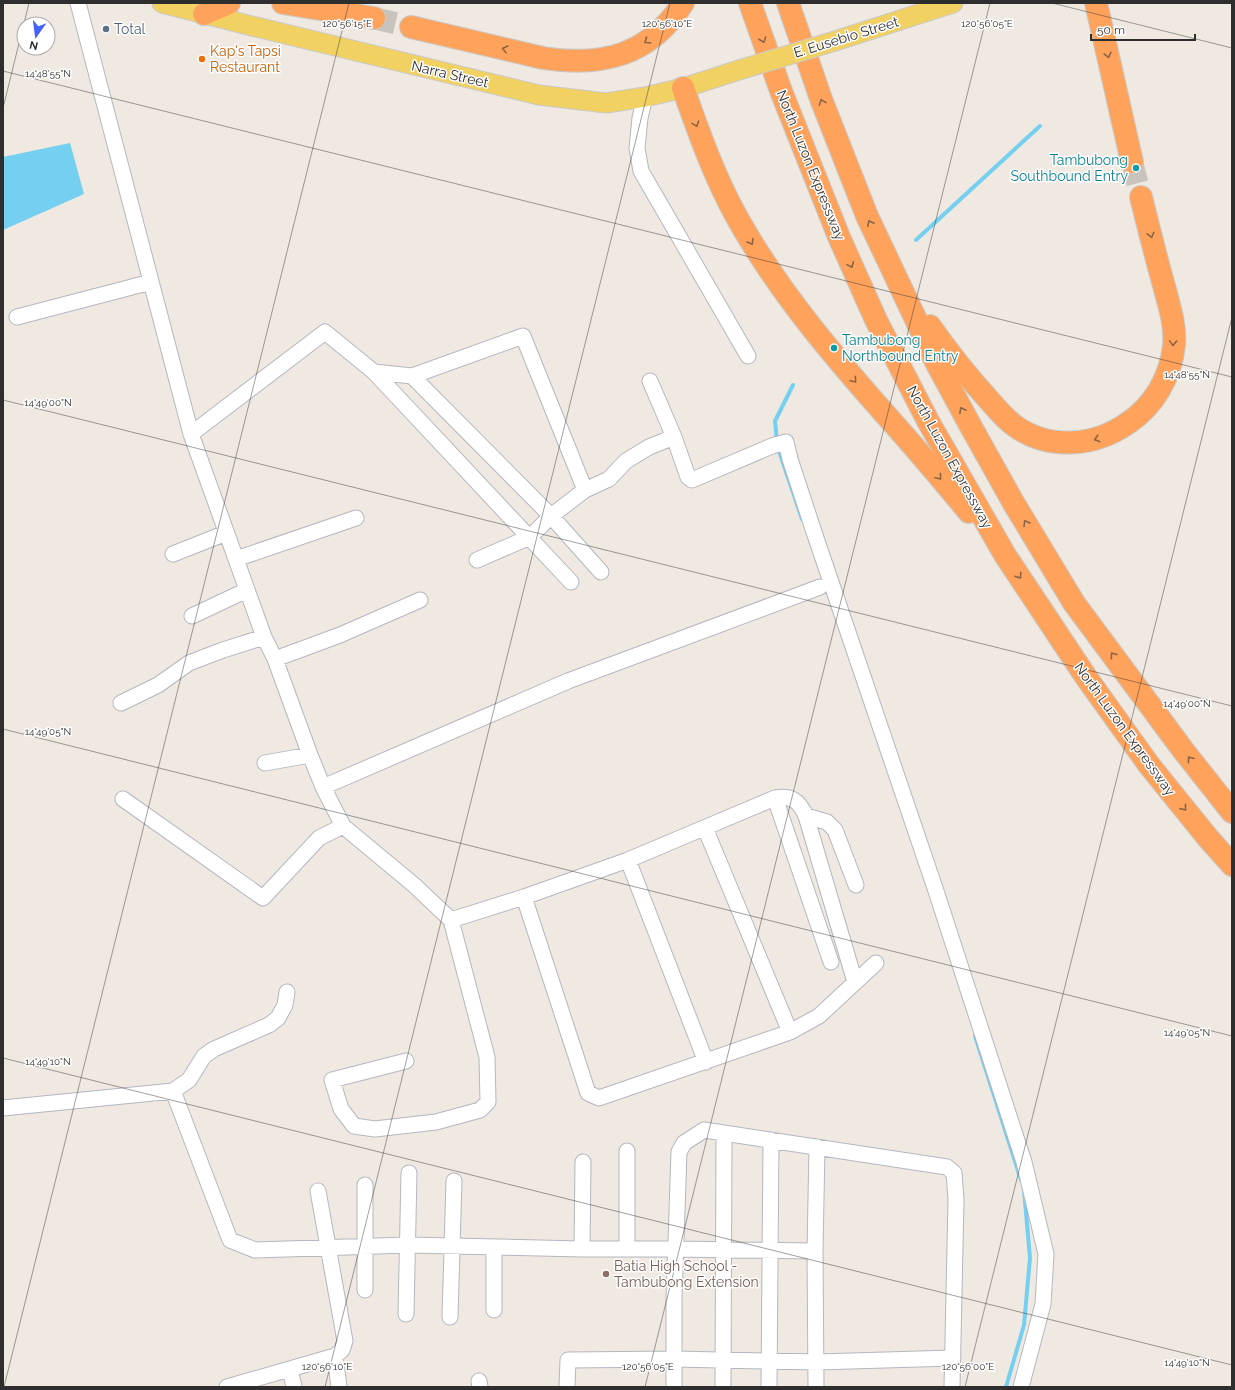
<svg xmlns="http://www.w3.org/2000/svg" width="1235" height="1390" viewBox="0 0 1235 1390" font-family="Raleway,sans-serif">
<style>
.water{fill:#75cff0}
.lines{fill:none;stroke-linecap:round;stroke-linejoin:round}
.stream{stroke:#75cff0;stroke-width:4}
.highway-tunnel{stroke:#c8c4bd;stroke-width:22;stroke-dasharray:22 11;stroke-linecap:butt}
.minor-casing{stroke:#b4b7c1;stroke-width:17}
.major-casing{stroke:#c9c9c9;stroke-width:21}
.highway-casing{stroke:#c9c9c9;stroke-width:24}
.minor{stroke:#fff;stroke-width:15}
.major{stroke:#f2d163;stroke-width:19}
.highway{stroke:#ffa35c;stroke-width:22}
.major-bridge-casing{stroke:#c9c9c9;stroke-width:21;stroke-linecap:butt}
.major-bridge{stroke:#f2d163;stroke-width:19}
.oneway{stroke:#8c6343}
.ticks{fill:none;stroke:#2e2e2e;stroke-width:1;stroke-opacity:0.45}
.service-dot{fill:#5c6f8a;stroke:#fff;stroke-width:1.5}
.food-dot{fill:#e8710a;stroke:#fff;stroke-width:1.5}
.culture-dot{fill:#0f9aa8;stroke:#fff;stroke-width:1.5}
.education-dot{fill:#8d6e63;stroke:#fff;stroke-width:1.5}
.labels{text-anchor:middle;dominant-baseline:central;stroke-width:3;stroke-linejoin:round;paint-order:stroke}
.service-label{font-size:14px;fill:#4e5e75;stroke:#fff;text-anchor:start}
.street-label{font-size:14px;fill:#2e2e2e;stroke:#fff}
.food-label{font-size:14px;fill:#c56008;stroke:#fff;text-anchor:start}
.culture-label{font-size:14px;fill:#0d838f;stroke:#fff;text-anchor:end}
.education-label{font-size:14px;fill:#785e54;stroke:#fff;text-anchor:start}
.ticks-label{font-size:10px;text-anchor:middle;fill:#2e2e2e;stroke:#fff;stroke-width:3;stroke-linejoin:round;paint-order:stroke}
</style>
<rect width="100%" height="100%" fill="#efe9e1"/>
<path class="water" d="M 70,143 L 84,194 L 3,230 L 3,157 Z"/>
<g class="lines">
<path class="stream" d="M 916,240 L 1040,126
M 777,442 L 775,421 L 793,385
M 778,448 L 802,519
M 975,1036 L 1021,1180
M 1006,1387 L 1024,1325 L 1030,1258 L 1024,1190"/>
<path class="highway-tunnel" d="M 374,18 L 411,27
M 1132,162 L 1141,197"/>
<defs>
<path id="minor" d="M 78,3 L 191,434 L 264,637 L 275,659 L 310,755 L 323,787 L 343,826 L 414,885 L 451,920 L 487,1057 L 488,1102 L 480,1110 L 436,1122 L 375,1129 L 354,1126 L 341,1109 L 332,1080 L 406,1061
M 645,97 L 640,118 L 637,148 L 641,171 L 748,356
M 17,317 L 151,282
M 374,372 L 412,376 L 551,516 L 601,572
M 412,376 L 523,336 L 585,490
M 650,381 L 674,437 L 688,477 L 692,480 L 772,446 L 786,442 L 790,459 L 815,535 L 935,888 L 1024,1162 L 1046,1254 L 1043,1304 L 1021,1387
M 191,434 L 325,332 L 374,372 L 571,582
M 173,554 L 226,533
M 236,559 L 356,518
M 477,560 L 530,537 L 551,516 L 585,490 L 609,479 L 626,461 L 649,447 L 674,437
M 192,616 L 247,590
M 275,659 L 340,635 L 420,600
M 121,703 L 158,685 L 189,663 L 223,650 L 264,637
M 265,763 L 310,755
M 323,787 L 568,681 L 820,587
M 775,798 C 792,795 799,801 806,816 L 855,982
M 123,799 L 263,898 L 319,838 L 343,826
M 806,816 L 827,822 L 835,830 L 856,885
M 628,860 L 706,1062
M 524,897 L 588,1093 L 599,1098 L 790,1032 L 705,828
M 451,920 L 524,897 L 628,860 L 775,798 L 831,962
M 790,1032 L 819,1016 L 876,963
M 173,1091 L 189,1080 L 204,1056 L 214,1049 L 269,1025 L 278,1018 L 285,1005 L 287,992
M 3,1108 L 173,1091 L 230,1240 L 255,1250 L 408,1245 L 582,1249 L 676,1249 L 815,1251
M 494,1247 L 494,1310
M 582,1249 L 583,1162
M 627,1249 L 627,1151
M 365,1290 L 365,1185
M 406,1314 L 409,1173
M 450,1317 L 454,1181
M 335,1356 L 339,1387
M 290,1369 L 294,1387
M 479,1381 L 480,1387
M 227,1387 L 335,1356 L 342,1350 L 345,1341 L 318,1191
M 567,1387 L 568,1360 L 675,1359 L 817,1362 L 953,1358
M 674,1387 L 674,1299 L 679,1152 L 684,1143 L 704,1130 L 947,1167 L 954,1173 L 956,1200 L 952,1387
M 723,1387 L 724,1133
M 769,1387 L 771,1140
M 816,1387 L 815,1251 L 817,1147"/>
<path id="major" d="M 162,3 L 256,27 L 539,95 L 606,103 L 645,97 L 683,88 L 739,70
M 835,41 L 953,3"/>
<path id="highway" d="M 283,3 L 374,18
M 750,3 L 781,91 L 839,237 L 876,320 L 928,421 L 1005,555 L 1086,677 L 1149,765 L 1208,838 L 1232,865
M 788,3 L 821,99 L 867,216 L 936,362 L 970,425 L 1013,502 L 1074,603 L 1183,750 L 1232,812
M 1096,3 L 1132,162
M 204,14 L 229,3
M 411,27 L 543,58 C 602,67 649,56 683,3
M 683,88 C 699,133 715,179 739,221 C 781,295 836,359 893,423 C 919,452 944,482 969,512
M 930,326 C 948,352 968,377 989,400 C 997,409 1005,419 1015,426 C 1049,450 1094,447 1128,423 C 1154,406 1171,376 1174,345 C 1176,324 1168,302 1163,282 C 1155,254 1148,225 1141,197"/>
</defs>
<use href="#minor" class="minor-casing"/>
<use href="#major" class="major-casing"/>
<use href="#highway" class="highway-casing"/>
<use href="#minor" class="minor"/>
<use href="#major" class="major"/>
<use href="#highway" class="highway"/>
<defs>
<path id="major-bridge" d="M 739,70 L 835,41"/>
</defs>
<use href="#major-bridge" class="major-bridge-casing"/>
<use href="#major-bridge" class="major-bridge"/>
</g>
<defs><path id="oneway-chevron" d="M-2-3.5L2.5 0L-2 3.5" fill="none" stroke-width="1.6" stroke-linecap="round" stroke-linejoin="round"/></defs>
<g class="oneway">
<use href="#oneway-chevron" transform="translate(763 40) rotate(71)"/>
<use href="#oneway-chevron" transform="translate(647 41) rotate(145)"/>
<use href="#oneway-chevron" transform="translate(505 49) rotate(-166)"/>
<use href="#oneway-chevron" transform="translate(1108 55) rotate(77)"/>
<use href="#oneway-chevron" transform="translate(822 102) rotate(-111)"/>
<use href="#oneway-chevron" transform="translate(696 124) rotate(70)"/>
<use href="#oneway-chevron" transform="translate(870 223) rotate(-115)"/>
<use href="#oneway-chevron" transform="translate(1151 235) rotate(76)"/>
<use href="#oneway-chevron" transform="translate(751 242) rotate(59)"/>
<use href="#oneway-chevron" transform="translate(851 265) rotate(66)"/>
<use href="#oneway-chevron" transform="translate(1173 343) rotate(92)"/>
<use href="#oneway-chevron" transform="translate(854 380) rotate(50)"/>
<use href="#oneway-chevron" transform="translate(962 410) rotate(-118)"/>
<use href="#oneway-chevron" transform="translate(1097 439) rotate(162)"/>
<use href="#oneway-chevron" transform="translate(939 477) rotate(50)"/>
<use href="#oneway-chevron" transform="translate(1026 523) rotate(-121)"/>
<use href="#oneway-chevron" transform="translate(1019 576) rotate(56)"/>
<use href="#oneway-chevron" transform="translate(1113 655) rotate(-127)"/>
<use href="#oneway-chevron" transform="translate(1190 759) rotate(-128)"/>
<use href="#oneway-chevron" transform="translate(1184 808) rotate(51)"/>
</g>
<path class="ticks" d="M 1052,3 L 1232,48M 3,71 L 1232,377M 3,108 L 29,3M 3,400 L 1232,706M 3,729 L 1232,1036M 3,1058 L 1232,1365M 4,1387 L 349,3M 325,1387 L 670,3M 645,1387 L 990,3M 965,1387 L 1232,317"/>
<circle class="service-dot" cx="106" cy="29" r="4"/>
<circle class="food-dot" cx="202" cy="59" r="4"/>
<g class="culture-dot">
<circle cx="1136" cy="168" r="4"/>
<circle cx="834" cy="348" r="4"/>
</g>
<circle class="education-dot" cx="606" cy="1274" r="4"/>
<g class="labels">
<g class="service-label">
<text x="114" y="29">Total</text>
</g>
<g class="street-label">
<text transform="translate(846 37) rotate(-17)">E. Eusebio Street</text>
<text transform="translate(450 74) rotate(13)">Narra Street</text>
<text transform="translate(811 165) rotate(68)">North Luzon Expressway</text>
<text transform="translate(950 457) rotate(61)">North Luzon Expressway</text>
<text transform="translate(1125 729) rotate(54)">North Luzon Expressway</text>
</g>
<g class="food-label">
<text x="210" y="51">Kap's Tapsi<tspan x="210" dy="16">Restaurant</tspan></text>
</g>
<g class="culture-label">
<text x="1128" y="160">Tambubong<tspan x="1128" dy="16">Southbound Entry</tspan></text>
<text x="842" y="340" text-anchor="start">Tambubong<tspan x="842" dy="16">Northbound Entry</tspan></text>
</g>
<g class="education-label">
<text x="614" y="1266">Batia High School -<tspan x="614" dy="16">Tambubong Extension</tspan></text>
</g>
</g>
<g class="ticks-label">
<text x="347" y="27">120°56'15"E</text>
<text x="667" y="27">120°56'10"E</text>
<text x="987" y="27">120°56'05"E</text>
<text x="48" y="77">14°48'55"N</text>
<text x="1187" y="378">14°48'55"N</text>
<text x="48" y="406">14°49'00"N</text>
<text x="1187" y="707">14°49'00"N</text>
<text x="48" y="735">14°49'05"N</text>
<text x="1187" y="1036">14°49'05"N</text>
<text x="48" y="1065">14°49'10"N</text>
<text x="1187" y="1366">14°49'10"N</text>
<text x="327" y="1370">120°56'10"E</text>
<text x="648" y="1370">120°56'05"E</text>
<text x="968" y="1370">120°56'00"E</text>
</g>
<rect width="1235" height="1390" fill="none" stroke="#2e2e2e" stroke-width="8"/>
<g transform="translate(36 36) rotate(194)"><circle r="19" fill="#ffffff" stroke="#ababab"/>
<path d="M0-3L7 15L0 10L-7 15Z" fill="#4264fb"/>
<text y="-6" font-size="11" font-weight="bold" text-anchor="middle" fill="#2e2e2e">N</text>
</g>
<path d="M1091 34v6h104v-6" fill="none" stroke="#2e2e2e" stroke-width="2"/>
<text x="1097" y="34" font-size="12" fill="#2e2e2e" stroke="#ffffff" stroke-width="3" paint-order="stroke">50 m</text>
</svg>
